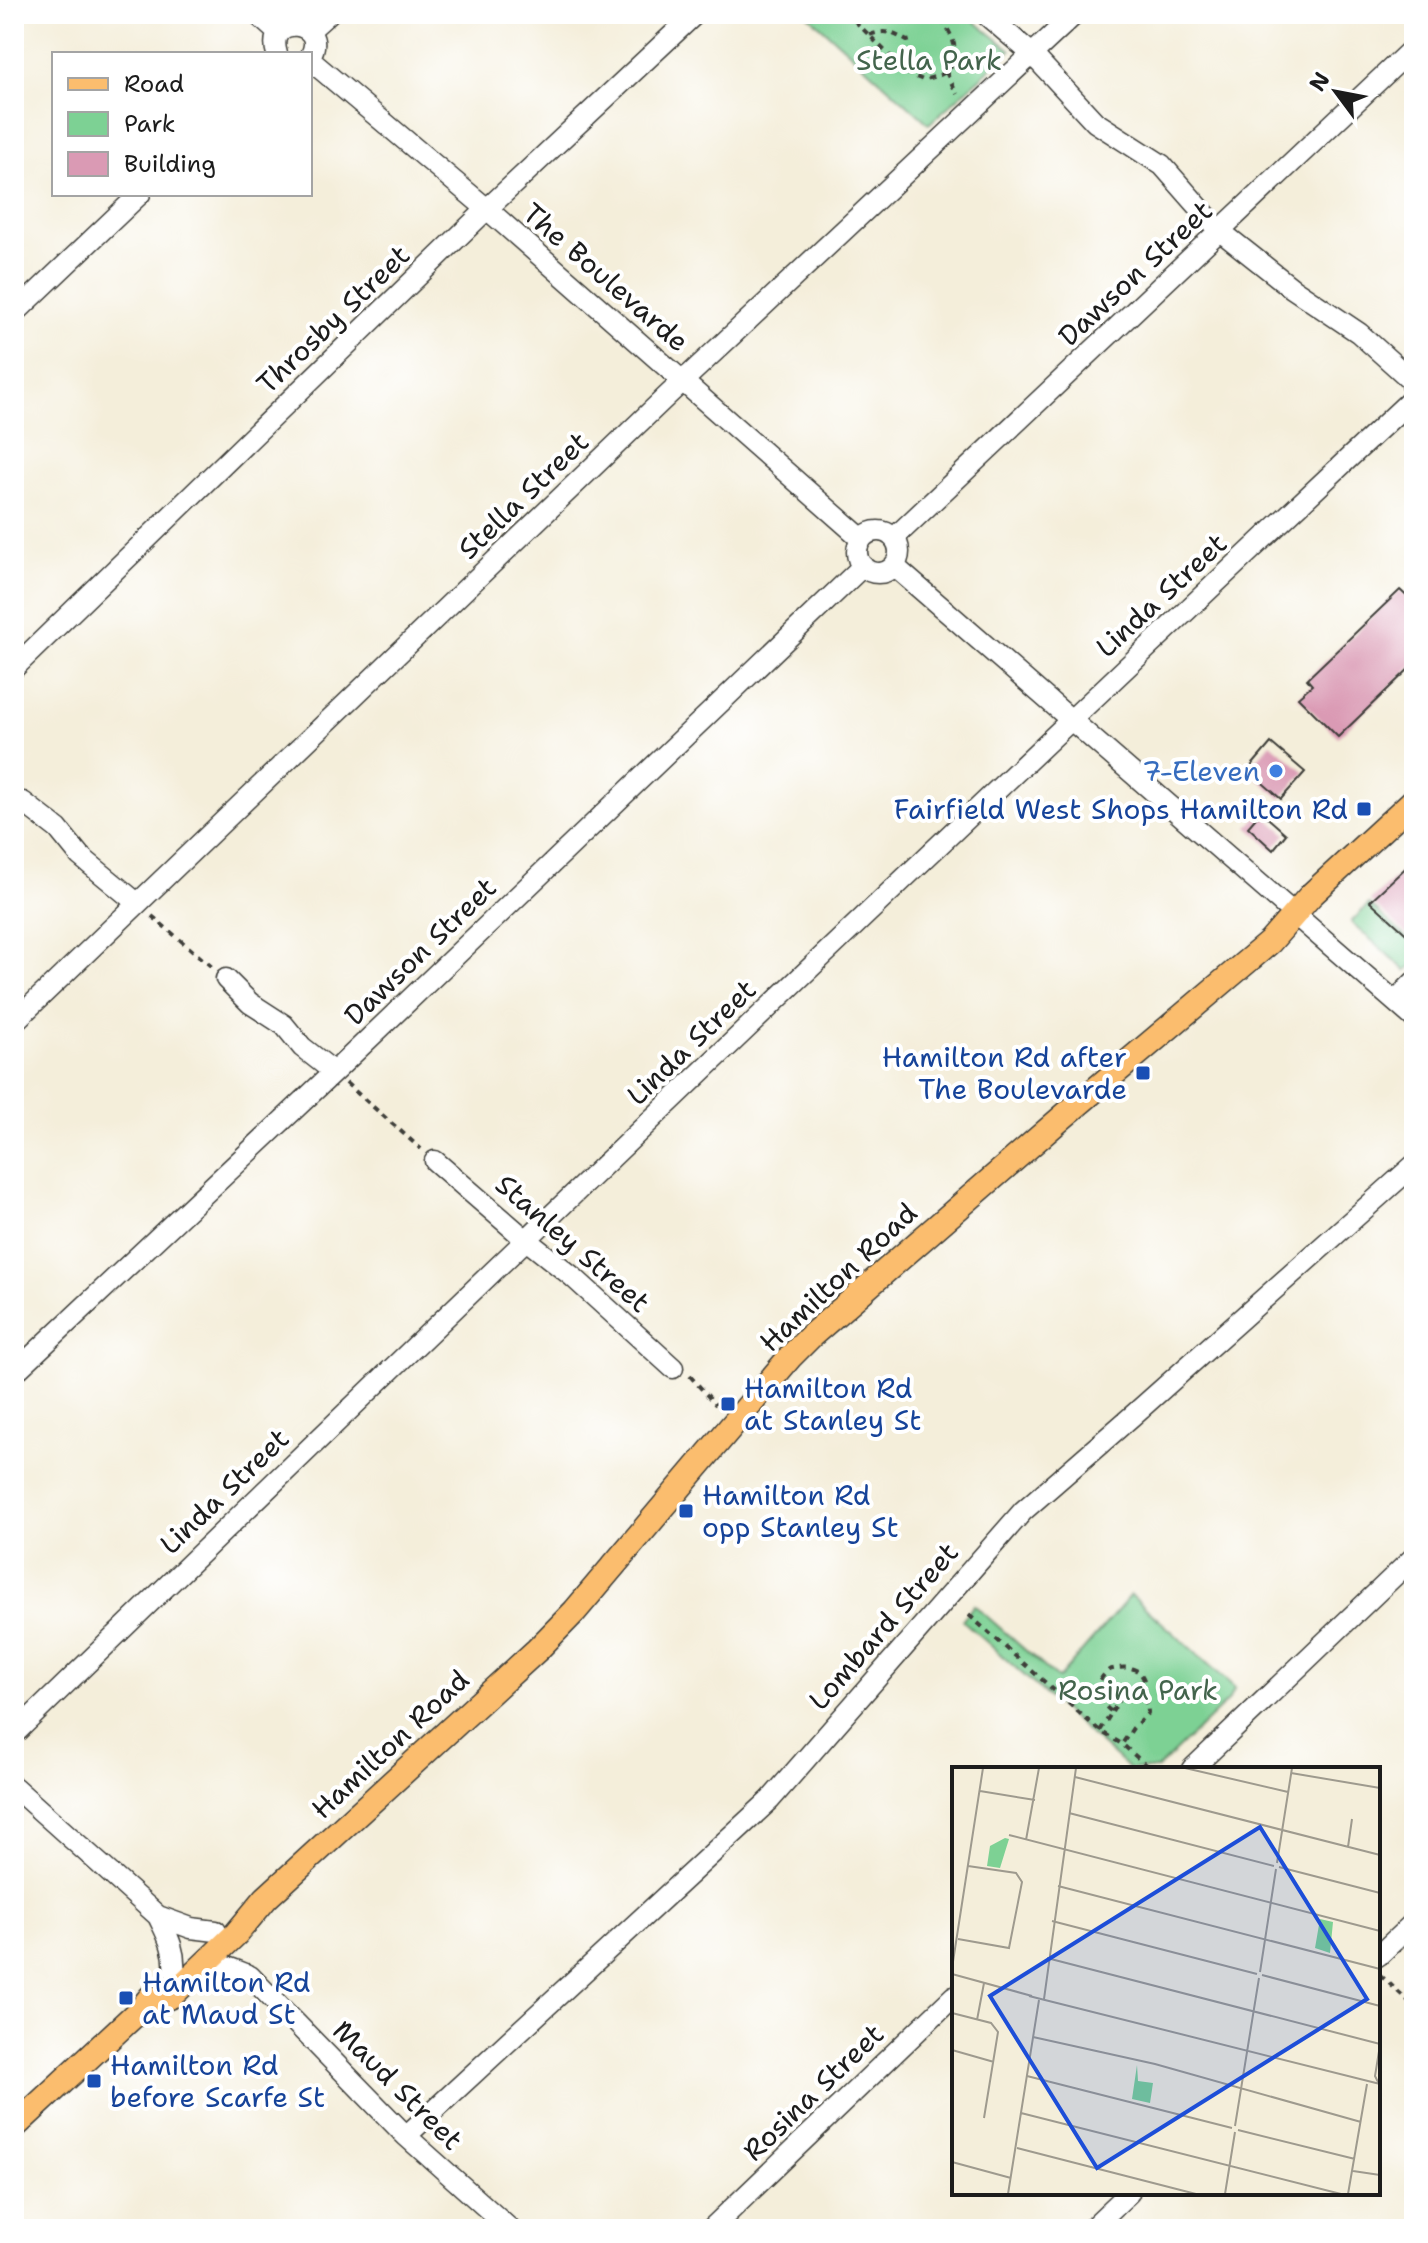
<svg xmlns="http://www.w3.org/2000/svg" width="1428" height="2243" viewBox="0 0 1428 2243" font-family="'Shantell Sans',sans-serif">
<style>
.green{fill:#7dd194;stroke:#4c7658;stroke-width:2}
.building{fill:#da9ab4}
.lines{fill:none;stroke-linecap:round;stroke-linejoin:round}
.minor-casing{stroke:#3c3c38;stroke-width:23}
.major-casing{stroke:#3c3c38;stroke-width:27}
.path{stroke:#3c3c38;stroke-width:4;stroke-dasharray:6 6;stroke-linecap:butt}
.minor{stroke:#fff;stroke-width:20}
.major{stroke:#fbbd6e;stroke-width:24}
.shop-dot{fill:#3f7fe0;stroke:#fff;stroke-width:3}
.transit-dot{fill:#1a4fb4;stroke:#fff;stroke-width:3}
.labels{text-anchor:middle;dominant-baseline:central;stroke-width:8;stroke-linejoin:round;paint-order:stroke}
.park-label{font-size:28px;fill:#43644c;stroke:#fff}
.street-label{font-size:28px;fill:#1c1c1c;stroke:#fff}
.shop-label{font-size:28px;fill:#366cbe;stroke:#fff;text-anchor:end}
.transit-label{font-size:28px;fill:#164399;stroke:#fff;text-anchor:start}
.inset-road{fill:none;stroke:#9e9a8e;stroke-width:2}
.view{fill:#1d4ed8;fill-opacity:0.15;stroke:#1d4ed8;stroke-width:4}
.inset-edge{fill:none;stroke:#1c1c1c;stroke-width:4}
</style>
<rect width="100%" height="100%" fill="#fff"/>
<filter id="ink" filterUnits="userSpaceOnUse"><feTurbulence type="fractalNoise" baseFrequency=".0125" numOctaves="2"/><feDisplacementMap in="SourceGraphic" scale="16" xChannelSelector="R" yChannelSelector="G"/><feConvolveMatrix kernelMatrix="1 2 1 2 8 2 1 2 1" color-interpolation-filters="sRGB"/></filter>
<filter id="wash" filterUnits="userSpaceOnUse"><feTurbulence type="fractalNoise" baseFrequency=".006" numOctaves="4" result="noise"/><feDisplacementMap in="SourceGraphic" scale="32" xChannelSelector="R" yChannelSelector="G"/><feGaussianBlur stdDeviation="1.8" result="paint"/><feColorMatrix in="noise" values="0 0 0 0 0 0 0 0 0 0 0 0 0 0 0 0 0 1.4 0 .05"/><feComposite in="paint" operator="in"/></filter>
<g filter="url(#wash)">
<rect width="100%" height="100%" fill="#f4eeda"/>
<path class="green" d="M 807,14 L 965,14 L 1011,50 L 929,124 Z
M 1369,904 L 1414,944 L 1414,964 L 1406,971 L 1351,922 Z
M 1131,1595 L 1235,1688 L 1228,1701 L 1157,1769 L 1129,1769 L 962,1620 L 974,1605 L 1058,1679 Z"/>
<g id="blocks">
<path class="building" d="M 1400,590 L 1414,603 L 1414,664 L 1338,737 L 1298,697 L 1312,685 L 1307,679 Z
M 1271,743 L 1305,772 L 1281,799 L 1248,770 Z
M 1261,812 L 1286,834 L 1273,850 L 1248,827 Z
M 1414,860 L 1414,910 L 1411,914 L 1414,917 L 1414,941 L 1370,901 Z"/>
</g>
</g>
<g filter="url(#ink)">
<use href="#blocks" fill-opacity="0" stroke="#3c3c38" stroke-width="2"/>
<g class="lines">
<defs>
<path id="minor" d="M 257,14 L 278,33
M 985,14 L 1032,54 L 1095,122 L 1162,165 L 1220,231 L 1292,288 L 1359,333 L 1411,380 L 1414,390
M 309,31 L 328,14
M 277,54 C 264,12 331,20 310,57
M 310,60 L 487,209 L 862,539
M 14,314 L 140,194
M857 552a21 21 0 1 1 42 0a21 21 0 1 1-42 0Z
M 894,538 L 1414,47
M 894,566 L 1414,1018
M 14,668 L 487,209 L 695,14
M 23,802 L 58,829 L 80,856 L 137,903
M 226,979 L 250,1003 L 284,1025 L 302,1047 L 334,1072
M 1395,1001 L 1414,982
M 14,1022 L 668,395 L 1075,14
M 435,1161 L 525,1239 L 573,1277 L 673,1368
M 14,1373 L 334,1072 L 863,566
M 14,1734 C 477,1285 943,838 1414,397
M 1192,1769 L 1414,1557
M 14,1787 L 158,1916 L 191,1928 L 216,1931
M 158,1916 C 167,1935 176,1950 174,1971
M 1378,1956 L 1414,1922
M 202,1967 C 223,1963 231,1968 250,1976 L 406,2136 L 510,2229
M 406,2136 L 770,1800 L 1023,1511 L 1131,1417 L 1414,1165
M 711,2229 L 954,1996
M 1091,2229 L 1129,2193"/>
<path id="major" d="M 142,2008 L 171,1996 L 236,1934 L 266,1898 L 537,1650 L 575,1611 L 790,1357 L 812,1335 L 1064,1116 L 1270,942 L 1311,895 L 1414,800
M 14,2127 L 142,2008 L 150,1998"/>
</defs>
<use href="#minor" class="minor-casing"/>
<use href="#major" class="major-casing"/>
<path class="path" d="M 845,14 L 853,19 L 907,73 L 923,80 C 929,78 936,77 942,74 C 967,60 951,29 936,14
M 870,35 C 885,29 893,33 907,41 L 915,39
M 946,72 L 957,94
M 152,916 L 212,967
M 346,1083 L 421,1149
M 690,1376 L 716,1405
M 969,1615 L 1100,1731 L 1122,1744 L 1150,1769
M 1112,1712 C 1122,1696 1122,1688 1144,1694
M 1100,1731 L 1112,1712 C 1096,1700 1092,1684 1109,1670 C 1122,1666 1139,1665 1144,1680 C 1146,1685 1144,1689 1144,1694 C 1145,1701 1148,1705 1148,1713 L 1133,1728 L 1122,1744
M 1380,1975 L 1414,2006"/>
<use href="#minor" class="minor"/>
<use href="#major" class="major"/>
</g>
</g>
<circle class="shop-dot" cx="1276" cy="771" r="8"/>
<g class="transit-dot">
<rect x="1356" y="801" width="16" height="16" rx="4"/>
<rect x="1135" y="1065" width="16" height="16" rx="4"/>
<rect x="720" y="1396" width="16" height="16" rx="4"/>
<rect x="678" y="1503" width="16" height="16" rx="4"/>
<rect x="118" y="1990" width="16" height="16" rx="4"/>
<rect x="86" y="2073" width="16" height="16" rx="4"/>
</g>
<g class="labels">
<g class="park-label">
<text x="929" y="60">Stella Park</text>
<text x="1138" y="1690">Rosina Park</text>
</g>
<g class="street-label">
<text transform="translate(1135 273) rotate(-43)">Dawson Street</text>
<text transform="translate(606 277) rotate(41)">The Boulevarde</text>
<text transform="translate(333 319) rotate(-44)">Throsby Street</text>
<text transform="translate(523 495) rotate(-44)">Stella Street</text>
<text transform="translate(1161 595) rotate(-43)">Linda Street</text>
<text transform="translate(420 951) rotate(-44)">Dawson Street</text>
<text transform="translate(691 1042) rotate(-44)">Linda Street</text>
<text transform="translate(573 1243) rotate(41)">Stanley Street</text>
<text transform="translate(838 1277) rotate(-43)">Hamilton Road</text>
<text transform="translate(224 1491) rotate(-44)">Linda Street</text>
<text transform="translate(883 1626) rotate(-49)">Lombard Street</text>
<text transform="translate(390 1744) rotate(-43)">Hamilton Road</text>
<text transform="translate(398 2085) rotate(45)">Maud Street</text>
<text transform="translate(813 2092) rotate(-44)">Rosina Street</text>
</g>
<g class="shop-label">
<text x="1260" y="771">7-Eleven</text>
</g>
<g class="transit-label">
<text x="1348" y="809" text-anchor="end">Fairfield West Shops Hamilton Rd</text>
<text x="1127" y="1057" text-anchor="end">Hamilton Rd after<tspan x="1127" dy="32">The Boulevarde</tspan></text>
<text x="744" y="1388">Hamilton Rd<tspan x="744" dy="32">at Stanley St</tspan></text>
<text x="702" y="1495">Hamilton Rd<tspan x="702" dy="32">opp Stanley St</tspan></text>
<text x="142" y="1982">Hamilton Rd<tspan x="142" dy="32">at Maud St</tspan></text>
<text x="110" y="2065">Hamilton Rd<tspan x="110" dy="32">before Scarfe St</tspan></text>
</g>
</g>
<g transform="translate(952 1767)">
<rect width="428" height="428" fill="#f4eeda"/>
<path d="M 53,71 L 57,72 L 48,101 L 35,99 L 38,79 ZM 368,152 L 381,155 L 378,186 L 363,181 ZM 185,298 L 186,314 L 201,316 L 198,336 L 180,332 Z" fill="#7dd194"/>
<path class="inset-road" d="M 233,1 L 336,25M 339,6 L 428,21M 123,10 L 428,88M 28,24 L 83,33M 117,46 L 322,99M 57,68 L 428,164M 74,73 L 87,1M 396,80 L 400,52M 325,96 L 340,1M 327,100 L 428,126M 106,119 L 428,202M 100,154 L 305,207M 6,172 L 57,181 L 70,115 L 64,106 L 16,99M 95,191 L 428,277M 0,201 L 31,1M 308,205 L 324,102M 0,207 L 80,229M 310,208 L 428,239M 77,229 L 428,317M 92,232 L 124,1M 0,246 L 39,256 L 46,265 L 32,351M 25,253 L 32,216M 81,270 L 203,297 L 409,355M 0,283 L 42,295M 75,309 L 280,361M 427,317 L 423,309 L 428,278M 69,346 L 389,427M 283,359 L 307,211M 286,363 L 403,392M 65,381 L 244,427M 0,395 L 59,411M 401,404 L 428,408M 56,427 L 87,233M 273,427 L 283,365M 396,427 L 415,317"/>
<path class="view" d="M 308,60 L 415,232 L 145,401 L 38,229 Z"/>
<rect width="428" height="428" class="inset-edge"/>
</g>
<rect width="1428" height="2243" fill="none" stroke="#fff" stroke-width="48"/>
<rect x="52" y="52" width="260" height="144" fill="#ffffff" stroke="#a4a4a4" stroke-width="2"/>
<rect x="68" y="78" width="40" height="12" fill="#fbbd6e" stroke="#a4a4a4" stroke-width="2"/>
<text x="124" y="92" font-size="24" fill="#1c1c1c">Road</text>
<rect x="68" y="112" width="40" height="24" fill="#7dd194" stroke="#a4a4a4" stroke-width="2"/>
<text x="124" y="132" font-size="24" fill="#1c1c1c">Park</text>
<rect x="68" y="152" width="40" height="24" fill="#da9ab4" stroke="#a4a4a4" stroke-width="2"/>
<text x="124" y="172" font-size="24" fill="#1c1c1c">Building</text>
<g transform="translate(1336 92) rotate(302)" stroke="#ffffff" stroke-width="6" paint-order="stroke">
<path d="M0-6L14 30L0 20L-14 30Z" fill="#1c1c1c"/>
<text y="-12" font-size="22" font-weight="bold" text-anchor="middle" fill="#1c1c1c">N</text>
</g>
</svg>
